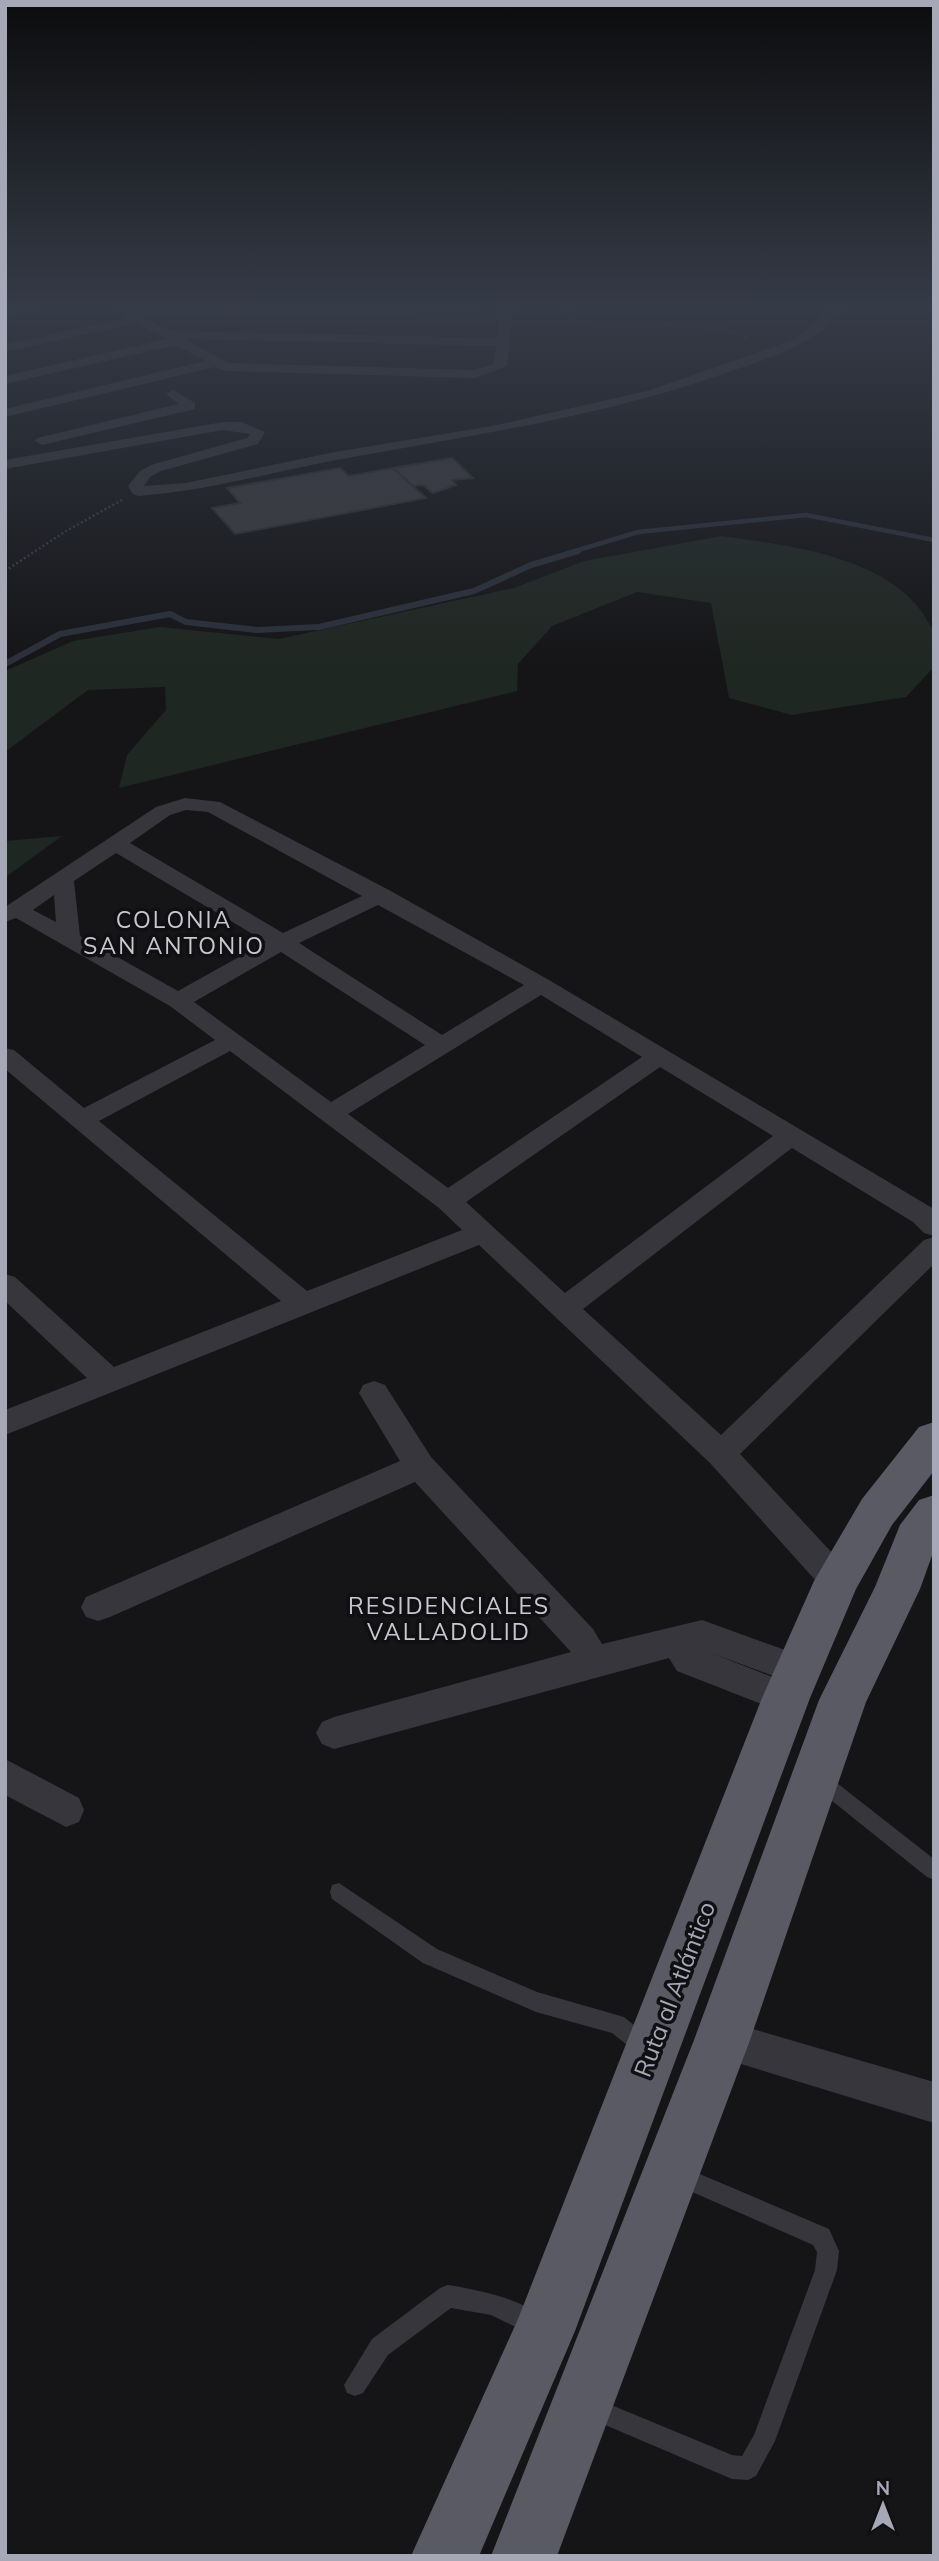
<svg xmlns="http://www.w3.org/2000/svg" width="939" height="2561" viewBox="0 0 939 2561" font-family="Mulish,sans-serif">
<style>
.green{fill:#1f2722}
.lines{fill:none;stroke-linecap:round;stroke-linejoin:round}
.stream-far1{stroke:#2b303b;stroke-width:4.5}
.stream{stroke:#2b303b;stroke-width:6}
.building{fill:#3d3c41;stroke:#302f33;stroke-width:2}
.path{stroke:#3c3c43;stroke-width:2.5;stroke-dasharray:2 2.5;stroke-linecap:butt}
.service{fill:#36363c;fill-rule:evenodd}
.minor{fill:#36363c;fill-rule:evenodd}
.tertiary{fill:#36363c;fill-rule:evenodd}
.trunk{fill:#5a5a64;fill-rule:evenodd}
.labels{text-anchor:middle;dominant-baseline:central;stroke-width:7;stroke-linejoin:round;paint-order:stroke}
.neighbourhood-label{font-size:23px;letter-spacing:2px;fill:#c8c8d3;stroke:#101012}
.near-street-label{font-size:24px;fill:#a7a8b7;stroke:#101012}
</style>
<rect width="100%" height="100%" fill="#151517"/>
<path class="green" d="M 722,536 C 792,546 899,557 932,629 C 937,639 934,656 934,667 L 906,697 L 792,715 L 729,698 L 711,603 L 637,592 L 552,626 L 518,664 L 517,691 L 119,788 L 127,755 L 166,710 L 165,687 L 88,690 L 5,752 L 5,671 L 73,641 L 160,627 L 279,639 L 514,588 L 584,561 Z
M 62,836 L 7,876 L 5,876 L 5,841 Z"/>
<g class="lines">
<path class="stream-far1" d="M 572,552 L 638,532 L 806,515 L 934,540"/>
<path class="stream" d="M 5,664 L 60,634 L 170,614 L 186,622 L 257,630 L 319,627 L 474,591 L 531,565 L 578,551"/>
</g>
<path class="building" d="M 452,458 L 473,478 L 452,480 L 456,485 L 433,493 L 423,485 L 412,486 L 393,468 Z
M 340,468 L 349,476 L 393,468 L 426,498 L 235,534 L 212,508 L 240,503 L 227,488 Z"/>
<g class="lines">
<path class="path" d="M 565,307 L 574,321 C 634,333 692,312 749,339
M 5,571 L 66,531 L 122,500"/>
<path class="service" d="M 822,1774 L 828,1776 L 934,1859 L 934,1880 L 927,1877 L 816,1788 L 813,1782 L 816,1776 Z
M 339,1883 L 437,1949 L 537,1992 L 624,2017 L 651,2039 L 654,2046 L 651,2053 L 644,2056 L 637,2053 L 612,2033 L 536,2012 L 423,1963 L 332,1899 L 330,1892 L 332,1885 Z
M 681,2166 L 829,2229 L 839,2251 L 837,2270 L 775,2441 L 756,2476 L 748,2480 L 732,2479 L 584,2416 L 581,2408 L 584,2400 L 592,2397 L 732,2455 L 742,2456 L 754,2435 L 815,2270 L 817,2252 L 813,2245 L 674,2184 L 670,2177 L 674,2170 Z
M 448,2285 C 473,2289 535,2300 545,2325 L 542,2333 L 534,2336 L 491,2315 L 451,2308 L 388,2355 L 363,2393 L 355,2396 L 347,2393 L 344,2385 L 372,2339 L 440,2288 Z"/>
<path class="minor" d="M 111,307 L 500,312 L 501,307 L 513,307 L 507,366 L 475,378 L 225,371 L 215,367 L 5,417 L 5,409 L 205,361 L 176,345 L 5,384 L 5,376 L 166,339 L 137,323 L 5,352 L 5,344 L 127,318 ZM 142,316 L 499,320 L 497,338 L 170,331 ZM 185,339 L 496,346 L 494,364 L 474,370 L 228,363 Z
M 833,307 L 847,307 C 811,348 773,356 723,374 C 597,418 467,436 336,460 C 269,473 206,491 138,496 L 133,494 L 128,486 L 140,471 L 151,465 L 247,438 L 250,434 L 223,430 L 5,469 L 5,460 L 223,422 L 241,422 L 265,432 L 258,444 L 161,471 L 150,477 L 144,486 L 186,483 L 335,452 L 492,426 L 647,391 L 793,340 Z
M 173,390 L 195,403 L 195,409 L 42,445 L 35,441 L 37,438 L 179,404 L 166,394 Z
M 185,798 L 220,802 L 389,890 L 549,980 L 934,1209 L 934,1236 L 924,1233 L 913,1222 L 792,1148 L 583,1309 L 721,1435 L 924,1240 L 934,1237 L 934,1264 L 740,1454 L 849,1571 L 853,1581 L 849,1591 L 837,1595 L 825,1591 L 710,1463 L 479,1245 L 5,1435 L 5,1410 L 87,1378 L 5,1301 L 5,1274 L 15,1277 L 114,1367 L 281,1301 L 5,1069 L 5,1048 L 14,1050 L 84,1108 L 215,1040 L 170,1006 L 16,918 L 5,922 L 5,907 L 156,807 ZM 186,810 L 208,812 L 362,896 L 283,933 L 130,843 L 170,815 ZM 116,853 L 266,942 L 178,991 L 80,936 L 74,881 ZM 54,895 L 56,922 L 33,910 ZM 378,905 L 524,985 L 442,1035 L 299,943 ZM 281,952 L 425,1045 L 331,1102 L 194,1002 ZM 541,995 L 642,1057 L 448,1188 L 348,1114 ZM 230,1051 L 439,1208 L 462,1230 L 307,1291 L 99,1121 ZM 660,1067 L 773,1136 L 565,1293 L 466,1202 Z
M 374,1381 L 385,1385 L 431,1457 L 593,1629 L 602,1644 L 702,1620 L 810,1659 L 815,1670 L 810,1681 L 798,1685 L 711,1653 L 798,1687 L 803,1698 L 798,1709 L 786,1714 L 774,1709 L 677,1671 L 669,1658 L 334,1749 L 322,1744 L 316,1733 L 322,1722 L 334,1717 L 571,1652 L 415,1482 L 110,1617 L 98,1621 L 86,1617 L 81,1607 L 86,1597 L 400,1461 L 359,1393 L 363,1385 Z
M 5,1759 L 79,1798 L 84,1810 L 79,1822 L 66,1827 L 5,1795 Z
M 722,2020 L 934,2082 L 934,2123 L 708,2054 L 702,2040 L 708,2026 Z"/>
<path class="tertiary" d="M 41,307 L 39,310 L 5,318 L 5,308 Z"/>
<path class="trunk" d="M 934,1422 L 934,1471 L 892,1525 L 856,1589 L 810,1698 L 575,2331 L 479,2556 L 411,2556 L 518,2319 L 762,1698 L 814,1581 L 862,1499 L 919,1427 Z
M 934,1495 L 934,1550 L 920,1589 L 866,1702 L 750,2040 L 557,2556 L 491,2556 L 694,2040 L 819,1700 L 875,1587 L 900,1525 L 919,1500 Z"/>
</g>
<linearGradient id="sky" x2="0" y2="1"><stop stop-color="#0c0c0d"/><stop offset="0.46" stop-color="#353b47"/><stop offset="1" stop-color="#353b47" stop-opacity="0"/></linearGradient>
<rect width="939" height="666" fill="url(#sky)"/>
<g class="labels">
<g class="neighbourhood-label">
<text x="174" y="919">COLONIA<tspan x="174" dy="26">SAN ANTONIO</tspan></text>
<text x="449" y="1605">RESIDENCIALES<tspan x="449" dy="26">VALLADOLID</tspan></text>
</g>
<g class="near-street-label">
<text transform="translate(674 1989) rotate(-69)">Ruta al Atlántico</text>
</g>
</g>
<rect width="939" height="2561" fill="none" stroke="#a7a8b7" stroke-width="14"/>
<g transform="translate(883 2505)" stroke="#101012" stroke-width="5" paint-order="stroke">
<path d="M0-5L12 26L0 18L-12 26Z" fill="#a7a8b7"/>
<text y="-10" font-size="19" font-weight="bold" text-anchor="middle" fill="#a7a8b7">N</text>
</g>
</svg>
